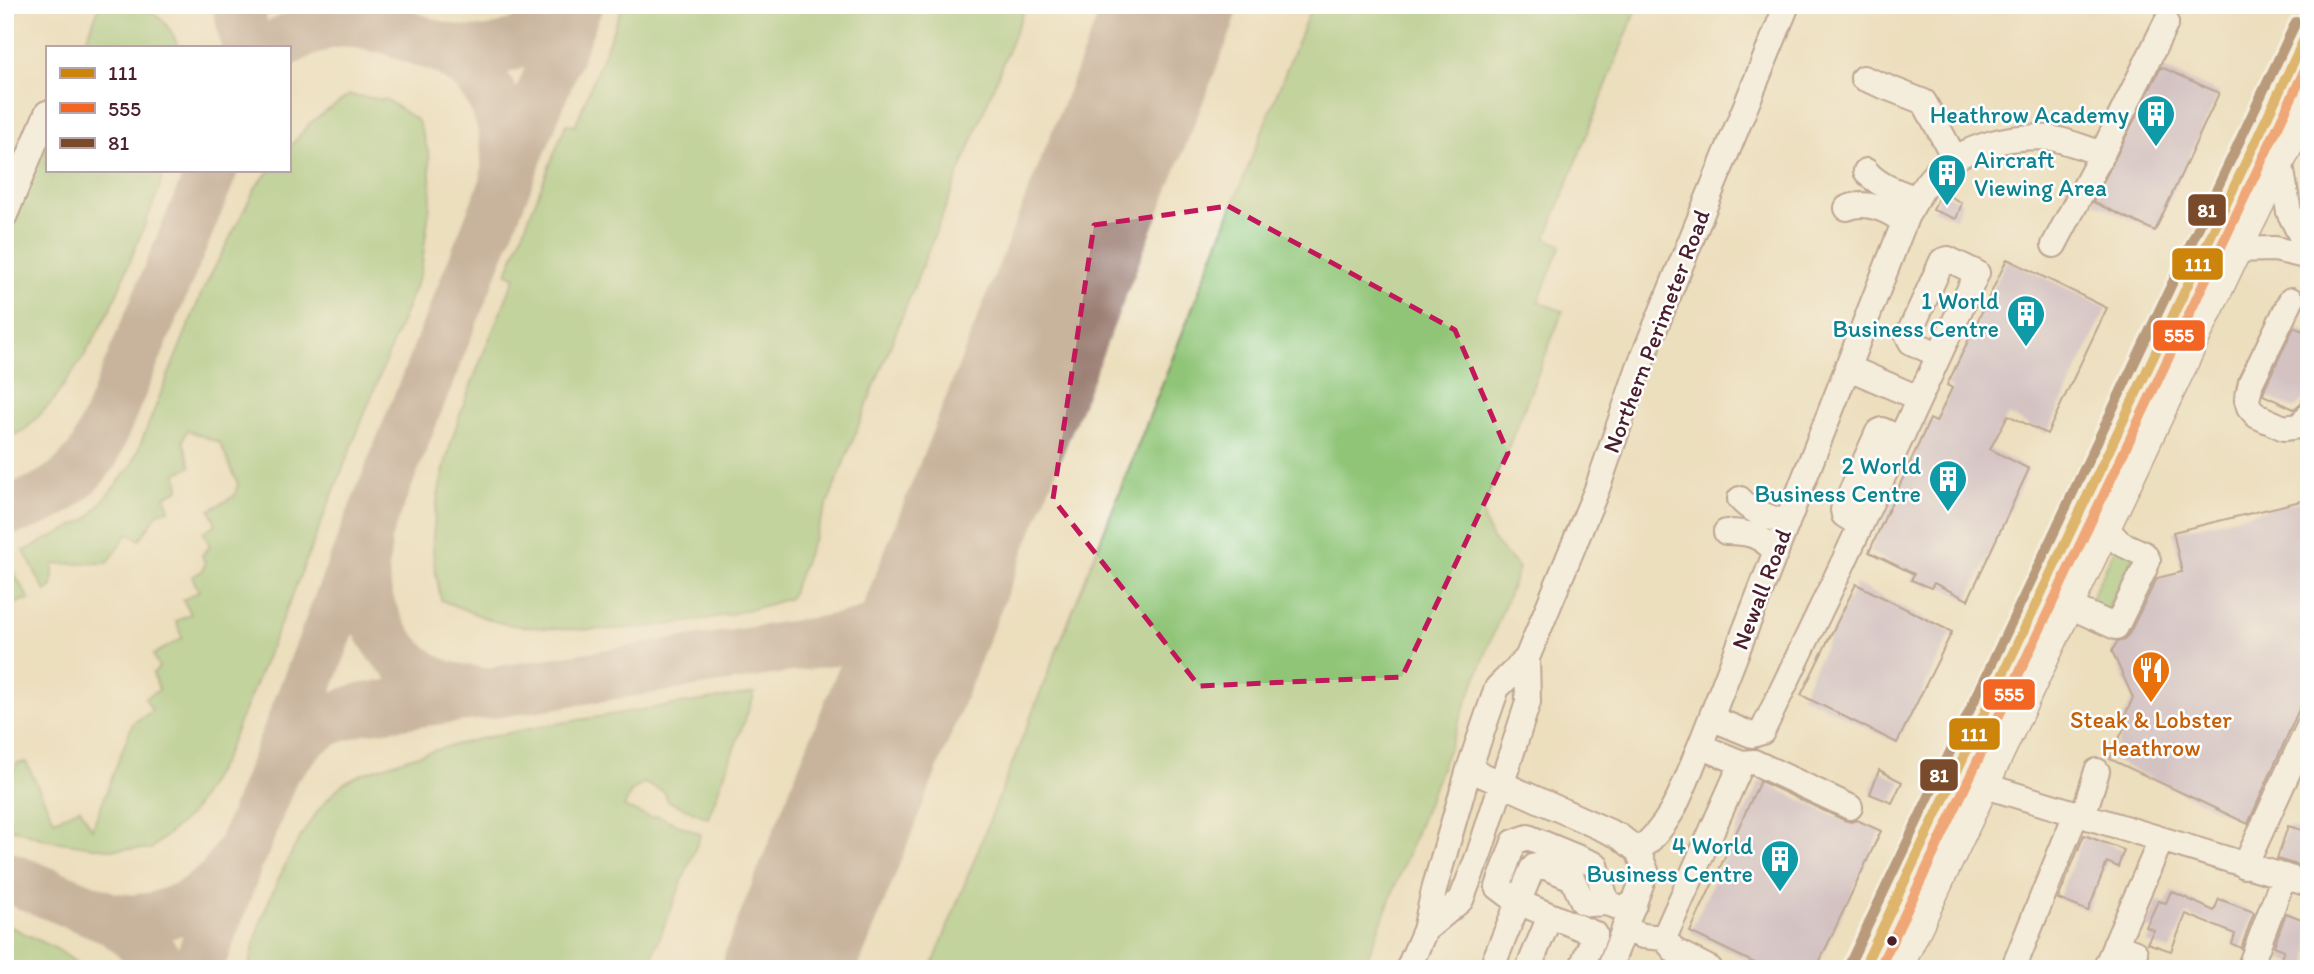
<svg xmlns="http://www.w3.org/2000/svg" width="2314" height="974" viewBox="0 0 2314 974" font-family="Itim,sans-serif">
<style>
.green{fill:#90c577;stroke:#6d7251;stroke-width:2}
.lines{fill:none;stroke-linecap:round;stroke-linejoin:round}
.taxiway{stroke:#9b7f74;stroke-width:51}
.runway{stroke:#9b7f74;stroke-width:130}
.building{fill:#b5a1cb}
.minor-casing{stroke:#83625e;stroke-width:28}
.highway-casing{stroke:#83625e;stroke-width:40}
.minor{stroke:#fff;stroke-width:24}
.highway{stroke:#fff;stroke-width:37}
.bus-1-casing{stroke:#fff;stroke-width:16}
.bus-2-casing{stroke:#fff;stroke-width:16}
.bus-3-casing{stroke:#fff;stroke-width:16}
.bus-1{stroke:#cc840b;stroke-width:10}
.bus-2{stroke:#f26522;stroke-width:10}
.bus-3{stroke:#7a4b2a;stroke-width:10}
.marked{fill:none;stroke:#c2185b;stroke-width:5;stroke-dasharray:14 9;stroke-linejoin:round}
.bus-dot{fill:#4a1f2b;stroke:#fff;stroke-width:2.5}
.labels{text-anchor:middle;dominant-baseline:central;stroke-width:5;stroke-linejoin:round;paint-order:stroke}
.culture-label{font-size:24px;fill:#0d838f;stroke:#fff;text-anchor:end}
.street-label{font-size:24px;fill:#4a1f2b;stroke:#fff}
.food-label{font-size:24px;fill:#c56008;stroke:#fff}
.line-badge{stroke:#fff;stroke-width:2.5}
.badge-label{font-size:19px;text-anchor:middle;font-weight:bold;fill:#fff}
</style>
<rect width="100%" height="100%" fill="#fff"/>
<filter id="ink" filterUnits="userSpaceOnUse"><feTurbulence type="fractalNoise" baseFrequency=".0143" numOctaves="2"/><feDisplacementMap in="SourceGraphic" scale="14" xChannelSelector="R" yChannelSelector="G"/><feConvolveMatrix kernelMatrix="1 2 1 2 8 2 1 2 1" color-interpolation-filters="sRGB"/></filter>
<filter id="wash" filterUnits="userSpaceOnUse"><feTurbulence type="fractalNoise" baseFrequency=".00686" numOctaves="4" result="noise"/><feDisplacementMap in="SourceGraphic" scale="28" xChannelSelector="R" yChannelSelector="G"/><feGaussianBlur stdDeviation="1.57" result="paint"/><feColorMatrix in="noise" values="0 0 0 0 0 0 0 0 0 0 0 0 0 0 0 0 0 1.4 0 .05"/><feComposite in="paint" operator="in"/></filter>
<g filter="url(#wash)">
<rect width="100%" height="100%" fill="#ecdfbd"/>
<path class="green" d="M 100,5 C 127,5 150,3 168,27 C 173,34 176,39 178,47 L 83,47 Z
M 623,5 L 1026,5 L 790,598 C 713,623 626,634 545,628 C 529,627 512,626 497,622 C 478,616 459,607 441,600 C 437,579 432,558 433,537 C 439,447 482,359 515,277 L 507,273 L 566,124 L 575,126 Z
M 1312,5 L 1638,5 L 1546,238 L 1561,245 L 1538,302 L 1563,311 L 1483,510 C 1487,541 1499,547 1519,568 L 1363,969 L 931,969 Z
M 349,95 L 387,100 L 418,121 L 429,154 L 431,196 L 421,272 L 292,596 L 224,759 L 191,814 L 151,849 L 106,849 L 46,840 L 5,826 L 5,780 L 10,782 L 17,763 L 26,762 L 54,820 L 80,808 L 92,829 L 133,723 L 152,711 L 145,698 L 159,690 L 153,673 L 159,668 L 153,655 L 182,638 L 176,621 L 191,614 L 183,600 L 199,591 L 192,577 L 202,571 L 205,564 L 202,555 L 210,546 L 203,532 L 216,524 L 210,510 L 234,496 L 238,484 L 220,443 L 187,430 L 183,440 L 191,467 L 177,473 L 179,489 L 165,496 L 169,510 L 158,513 L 140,540 L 128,533 L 108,563 L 54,564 L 52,587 L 45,591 L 24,551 L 88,519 L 132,465 L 202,292 L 257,185 L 270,170 L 289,170 L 289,148 L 310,123 Z
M 47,136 L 47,170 L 164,170 L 159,189 L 112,306 L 85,355 L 52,402 L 25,430 L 5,439 L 5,240 Z
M 2116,546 L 2134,555 L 2107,611 L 2089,603 Z
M 6,560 L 30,600 L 23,600 L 5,610 Z
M 755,693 L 708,818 L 668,801 L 664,792 L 644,783 L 631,792 L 624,807 L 651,818 L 658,816 L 701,834 L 647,969 L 249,969 C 257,915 298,827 337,789 C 349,777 369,771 385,766 C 442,745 501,734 560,723 C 625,712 690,702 755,693 Z
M 5,924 L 57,949 L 85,969 L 5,969 Z"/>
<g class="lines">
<path class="taxiway" d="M 238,5 L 247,47
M 335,5 C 374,21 436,54 478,52 C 497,52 513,46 529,38 C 546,30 561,20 572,5
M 277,47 L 281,43 C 318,26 334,15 377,27
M 441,47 C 450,53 460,59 468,66 C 500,93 509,137 506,177
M 5,510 C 42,504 73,483 94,453 L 212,170
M 366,547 C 356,597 382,650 425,677 C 440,687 459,689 476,692
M 280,762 L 303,736 L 316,727 L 331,719 L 359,709 L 496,692 L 846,638 C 893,629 918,608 947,571
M 5,876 L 110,918 L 133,920 L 157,917 L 188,906 L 222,881 L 244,847 L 370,523 L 577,5
M 110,918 C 132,933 148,946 162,969
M 197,969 L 235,869"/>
<path class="runway" d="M 788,969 L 1172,5"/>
</g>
<g id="blocks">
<path class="building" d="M 2161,67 L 2219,93 L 2155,231 L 2093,202 Z
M 1941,191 L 1962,203 L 1956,219 L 1933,210 Z
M 2007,259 L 2107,308 L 2047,434 L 2008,415 L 1990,449 L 2029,469 L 1968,600 L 1934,583 L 1931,588 L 1911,580 L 1914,574 L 1869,552 L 1930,419 L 1936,422 L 1952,388 L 1947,385 Z
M 2294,327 L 2309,334 L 2309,387 L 2301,403 L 2294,409 L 2263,395 L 2265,387 Z
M 2309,499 L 2309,687 L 2248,824 L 2110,759 L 2124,728 L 2120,726 L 2133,698 L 2112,651 L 2117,642 L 2124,640 L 2129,634 L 2157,578 L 2182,572 L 2173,532 Z
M 1856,584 L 1952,632 L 1897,743 L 1801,695 Z
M 1879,770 L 1902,782 L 1892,803 L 1870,794 Z
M 1760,781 L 1844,820 L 1851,822 L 1857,820 L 1881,831 L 1816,969 L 1767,969 L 1690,932 Z
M 2288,826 L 2309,832 L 2309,860 L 2304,858 L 2301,866 L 2277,859 Z
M 2084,835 L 2124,850 L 2118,867 L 2107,862 L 2088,911 L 2058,899 Z
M 2171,891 L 2214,911 L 2219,899 L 2254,912 L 2241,948 L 2232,944 L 2235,934 L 2186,914 L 2171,951 L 2147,943 L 2154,930 L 2146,927 L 2158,901 L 2166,903 Z
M 2286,913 L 2309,922 L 2309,969 L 2281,958 L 2284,950 L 2274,946 Z"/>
</g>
</g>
<g filter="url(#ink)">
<use href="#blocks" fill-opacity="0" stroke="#83625e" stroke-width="2"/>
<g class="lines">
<defs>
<path id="minor" d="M 1863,78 L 1924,102 L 1955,159
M 2102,154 L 2166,23
M 2279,154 L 2289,212 L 2309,252
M 1866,171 C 1878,186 1899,192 1917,199
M 1847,208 C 1866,200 1890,210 1904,223
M 5,215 L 47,113
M 2232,250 L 2275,249 L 2309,257
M 2291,300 L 2251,382 L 2247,400 L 2249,407 L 2257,416 L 2284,428 L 2299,426 L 2309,415
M 1847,367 L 1918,398
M 1740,499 C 1752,513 1770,517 1787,523
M 1860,525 L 1844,515 L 1843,510 L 1878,432 L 1882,430 L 1899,438
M 1726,532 C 1749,532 1760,535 1776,552
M 2065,604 L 2116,627 L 2145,568 L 2148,560 L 2144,554 L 2120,543 L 2103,525
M 1711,718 L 1752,735 L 1762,732 L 1844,561 L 1977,273 L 1948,259 L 1942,261 L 1908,336 L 1911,342 L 1939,355
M 1742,763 L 1754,762 L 1850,807
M 1469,769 L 1619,836 L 1638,851
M 1979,784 L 2309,884
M 2083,816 L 2097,771
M 2245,866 L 2309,726
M 1624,929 L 1643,936 L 1664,938 L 1742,763 L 1700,746
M 1425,930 L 1461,900 L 1479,854 L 1528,702 L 1527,658
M 1664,938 L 1675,951 L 1710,969
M 2115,945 L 2135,953
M 1408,969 L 1425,930 L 1435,886 L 1469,769 L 1497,688 L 1527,658 L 1597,489 L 1639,367 L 1787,5
M 1491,969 L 1532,869 L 1536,865 L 1541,865 L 1572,878 L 1583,902 L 1590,904 L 1607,903
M 1528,969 L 1550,916
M 1581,969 L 1595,934 L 1518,902 L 1498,887 L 1514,842 L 1528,837 L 1596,865 L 1607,903 L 1621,908 L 1634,905
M 1609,969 L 1646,871 L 1638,851 C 1675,821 1682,789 1700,746 L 1907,215 C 1915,203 1921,189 1930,179 C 1958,147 2010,134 2050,138 C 2068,141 2085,148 2102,154 L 2054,245
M 2013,969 L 2076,814
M 2105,969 L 2161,840
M 2249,969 L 2284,876"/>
<path id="highway" d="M 1863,969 L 2309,28
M 1893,969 L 2232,250 L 2309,94"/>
</defs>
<use href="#minor" class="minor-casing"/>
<use href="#highway" class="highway-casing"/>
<use href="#minor" class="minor"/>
<use href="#highway" class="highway"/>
<defs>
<path id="bus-1" d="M 1863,969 L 2309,29"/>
<path id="bus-2" d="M 1879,969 L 2309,61"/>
<path id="bus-3" d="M 1850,963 L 2296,22"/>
</defs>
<use href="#bus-1" class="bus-1-casing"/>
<use href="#bus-2" class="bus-2-casing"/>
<use href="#bus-3" class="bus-3-casing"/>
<use href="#bus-1" class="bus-1"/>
<use href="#bus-2" class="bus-2"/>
<use href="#bus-3" class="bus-3"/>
</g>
</g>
<path d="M0 0H2314V974H0ZM 1228,206 L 1455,330 L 1508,453 L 1402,677 L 1199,686 L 1053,499 L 1094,225 Z" fill="#ecdfbd" fill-opacity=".55" fill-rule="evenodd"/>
<path class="marked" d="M 1228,206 L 1455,330 L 1508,453 L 1402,677 L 1199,686 L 1053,499 L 1094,225 Z"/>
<defs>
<symbol id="building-pin" viewBox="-11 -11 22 30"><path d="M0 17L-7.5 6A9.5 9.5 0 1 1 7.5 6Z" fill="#0f9aa8" stroke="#fff"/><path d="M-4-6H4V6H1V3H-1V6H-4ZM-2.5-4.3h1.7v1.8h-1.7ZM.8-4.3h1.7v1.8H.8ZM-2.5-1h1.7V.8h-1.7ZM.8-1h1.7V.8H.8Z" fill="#fff"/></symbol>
<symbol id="restaurant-pin" viewBox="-11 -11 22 30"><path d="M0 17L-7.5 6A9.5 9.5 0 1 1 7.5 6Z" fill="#e8710a" stroke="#fff"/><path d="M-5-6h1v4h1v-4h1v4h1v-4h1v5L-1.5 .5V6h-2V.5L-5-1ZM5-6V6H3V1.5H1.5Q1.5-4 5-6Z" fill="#fff"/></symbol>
</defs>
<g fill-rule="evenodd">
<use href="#building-pin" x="2134" y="92" width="44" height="60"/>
<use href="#building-pin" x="1925" y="151" width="44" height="60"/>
<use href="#building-pin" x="2004" y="292" width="44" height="60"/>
<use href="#building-pin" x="1926" y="457" width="44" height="60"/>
<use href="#restaurant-pin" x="2129" y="648" width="44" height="60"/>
<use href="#building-pin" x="1758" y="837" width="44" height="60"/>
</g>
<circle class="bus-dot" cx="1892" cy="941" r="6"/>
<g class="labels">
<g class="culture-label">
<text x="2129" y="114">Heathrow Academy</text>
<text x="1974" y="159" text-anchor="start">Aircraft<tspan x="1974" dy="28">Viewing Area</tspan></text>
<text x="1999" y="300">1 World<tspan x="1999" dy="28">Business Centre</tspan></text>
<text x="1921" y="465">2 World<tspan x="1921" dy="28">Business Centre</tspan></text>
<text x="1753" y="845">4 World<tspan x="1753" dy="28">Business Centre</tspan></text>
</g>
<g class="street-label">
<text transform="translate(1656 331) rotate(-69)">Northern Perimeter Road</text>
<text transform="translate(1761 589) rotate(-69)">Newall Road</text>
</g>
<g class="food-label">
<text x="2151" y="719">Steak &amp; Lobster<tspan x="2151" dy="28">Heathrow</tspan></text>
</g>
</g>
<g class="line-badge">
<rect x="2187" y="193" width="40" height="34" rx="7" fill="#7a4b2a"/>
<rect x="2171" y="247" width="53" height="34" rx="7" fill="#cc840b"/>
<rect x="2152" y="319" width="54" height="33" rx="7" fill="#f26522"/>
<rect x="1982" y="678" width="54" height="33" rx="7" fill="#f26522"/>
<rect x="1948" y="717" width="53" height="34" rx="7" fill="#cc840b"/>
<rect x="1919" y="758" width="40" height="34" rx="7" fill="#7a4b2a"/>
</g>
<g class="badge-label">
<text x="2207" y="217">81</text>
<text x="2198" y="271">111</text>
<text x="2179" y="342">555</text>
<text x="2009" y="701">555</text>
<text x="1974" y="741">111</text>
<text x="1939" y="782">81</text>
</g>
<rect width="2314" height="974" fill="none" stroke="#fff" stroke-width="28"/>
<rect x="46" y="46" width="245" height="126" fill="#ffffff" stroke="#b7a5aa" stroke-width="2"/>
<rect x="60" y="68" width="35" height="10" fill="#cc840b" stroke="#b7a5aa" stroke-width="2"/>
<text x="108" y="80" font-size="21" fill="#4a1f2b">111</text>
<rect x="60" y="103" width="35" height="10" fill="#f26522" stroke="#b7a5aa" stroke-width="2"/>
<text x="108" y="116" font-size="21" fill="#4a1f2b">555</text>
<rect x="60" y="138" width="35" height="10" fill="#7a4b2a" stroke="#b7a5aa" stroke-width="2"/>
<text x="108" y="150" font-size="21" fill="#4a1f2b">81</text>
</svg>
